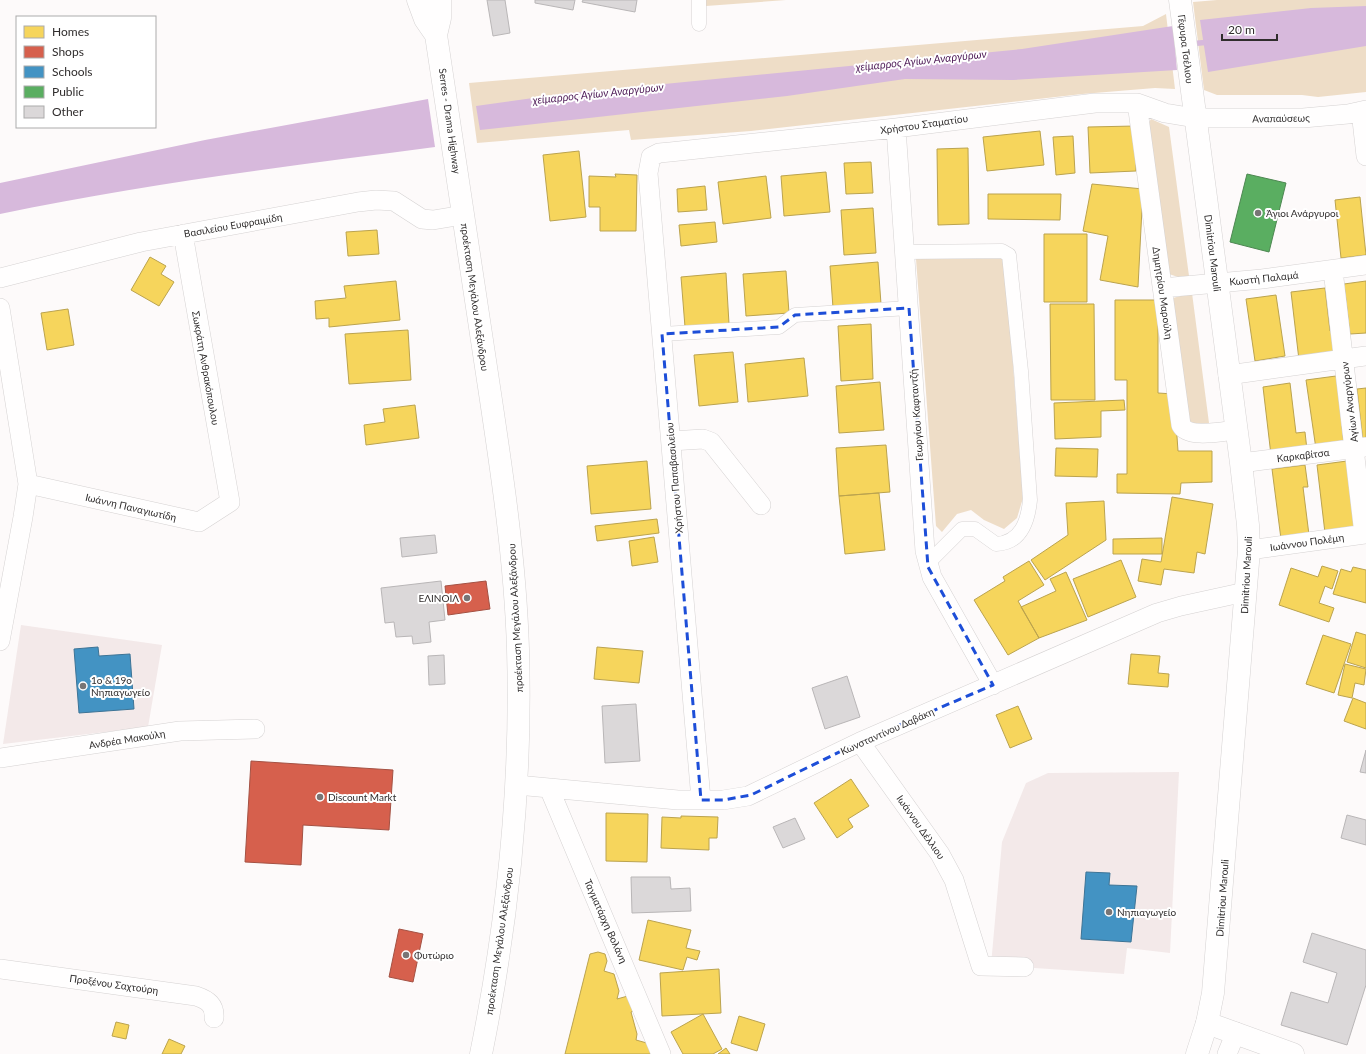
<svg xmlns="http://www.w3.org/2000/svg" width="1366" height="1054" viewBox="0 0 1366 1054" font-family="Lato,sans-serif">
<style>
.built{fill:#f3e9e9}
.green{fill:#eeddc7}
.water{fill:#d7b9dc}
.homes{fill:#f6d55c;stroke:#bba34e}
.shops{fill:#d6604d;stroke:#a45143}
.schools{fill:#4393c3;stroke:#3d7496}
.public{fill:#5aae61;stroke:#4d8751}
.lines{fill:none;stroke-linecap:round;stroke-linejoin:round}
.stream{stroke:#d7b9dc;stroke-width:5.5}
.building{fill:#dbd8d9;stroke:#b9b6b7}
.pedestrian-casing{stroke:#d5d2d2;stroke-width:15}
.minor-casing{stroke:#d5d2d2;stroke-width:20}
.tertiary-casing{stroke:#d5d2d2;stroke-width:23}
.secondary-casing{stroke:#d5d2d2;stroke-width:23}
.pedestrian{stroke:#fffefe;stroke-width:14}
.minor{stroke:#fffefe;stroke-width:19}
.tertiary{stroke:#fffefe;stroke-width:22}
.secondary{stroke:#fffefe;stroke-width:22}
.marked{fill:none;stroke:#1d4ed8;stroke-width:3;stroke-dasharray:8 5;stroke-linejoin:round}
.poi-dot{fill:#787575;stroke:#fff;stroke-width:1.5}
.labels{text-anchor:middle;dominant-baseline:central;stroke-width:4;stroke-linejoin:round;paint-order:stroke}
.street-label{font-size:10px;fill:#302d2d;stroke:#fff}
.poi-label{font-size:10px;fill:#302d2d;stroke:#fff;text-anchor:start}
.water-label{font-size:11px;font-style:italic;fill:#4e1b57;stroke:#fff}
</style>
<rect width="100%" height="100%" fill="#fdfafa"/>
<path class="built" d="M 21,625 L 162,645 L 148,727 L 3,744 Z
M 1179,772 L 1170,953 L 1127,948 L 1124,974 L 991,965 L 1002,842 L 1026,783 L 1048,773 Z"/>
<path class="green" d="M 706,0 L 786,0 L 706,6 Z
M 1217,0 L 1366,0 L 1366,92 L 1318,97 L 1302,95 L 1217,95 L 1204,90 L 1193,2 Z
M 1166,14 L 1175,89 L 1155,88 L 1082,94 L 751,131 L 631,140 L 629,130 L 477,143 L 469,83 L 1143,26 Z
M 1151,119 L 1169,127 L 1189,276 L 1178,277 L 1169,274 L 1148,124 Z
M 1005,258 L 1023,498 L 1017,518 L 1004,529 L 984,520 L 971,510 L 957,514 L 942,532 L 936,526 L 916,259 Z
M 1192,293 L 1209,423 L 1199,424 L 1190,422 L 1173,298 Z"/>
<path class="water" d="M 1366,6 L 1366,46 L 1208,72 L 1200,20 L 1311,8 Z
M 1173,26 L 1177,70 L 1013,80 L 905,79 L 787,96 L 480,130 L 476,106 L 562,94 L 1022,49 Z
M 428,99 L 435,147 C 289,166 144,184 0,214 L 0,183 L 205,140 Z"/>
<path class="homes" d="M 1135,126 L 1136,171 L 1090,173 L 1088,127 Z
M 1040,131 L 1044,165 L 987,171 L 983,137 Z
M 1073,136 L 1075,173 L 1056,175 L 1053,137 Z
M 968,148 L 969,224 L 938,225 L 937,149 Z
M 579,151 L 586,217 L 550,221 L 543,155 Z
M 871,162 L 873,193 L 846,194 L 844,163 Z
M 826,172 L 830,212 L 784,216 L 781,176 Z
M 615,174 L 637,175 L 636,231 L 600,231 L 600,207 L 589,207 L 589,176 L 616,177 Z
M 766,176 L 771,218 L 723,224 L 718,182 Z
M 1092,184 L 1143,189 L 1138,287 L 1100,280 L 1108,236 L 1083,231 Z
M 705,186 L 707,210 L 678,212 L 677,189 Z
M 988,194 L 1061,194 L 1060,220 L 988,219 Z
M 1360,197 L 1366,255 L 1341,258 L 1335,200 Z
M 873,208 L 876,253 L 844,255 L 841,210 Z
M 715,222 L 717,242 L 681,246 L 679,225 Z
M 377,230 L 379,254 L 348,256 L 346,232 Z
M 1044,234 L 1087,234 L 1087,302 L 1044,302 Z
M 150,257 L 166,266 L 161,274 L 174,282 L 159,306 L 131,290 Z
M 878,262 L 881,304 L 833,308 L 830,266 Z
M 786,271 L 789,313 L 746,316 L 743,274 Z
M 726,273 L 729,324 L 685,327 L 681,277 Z
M 396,281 L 400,320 L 329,327 L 329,318 L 316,319 L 315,301 L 346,298 L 344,286 Z
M 1366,281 L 1366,333 L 1350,334 L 1344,284 Z
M 1325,288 L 1330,331 L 1334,331 L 1337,356 L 1299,360 L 1291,292 Z
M 1276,295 L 1285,356 L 1255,361 L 1246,299 Z
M 1115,300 L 1158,300 L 1158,393 L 1174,394 L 1178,451 L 1212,451 L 1212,482 L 1181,483 L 1180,494 L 1117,493 L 1117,474 L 1127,474 L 1127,380 L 1115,380 Z
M 1050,304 L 1094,304 L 1095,400 L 1051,400 Z
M 68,309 L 74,345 L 47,350 L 41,313 Z
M 871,324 L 873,379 L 841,381 L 838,326 Z
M 408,330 L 411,380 L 349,384 L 345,334 Z
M 733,352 L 738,402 L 699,406 L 694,355 Z
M 804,358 L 808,396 L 748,402 L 745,364 Z
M 1336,376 L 1346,426 L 1342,426 L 1344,445 L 1316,449 L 1306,380 Z
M 880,382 L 884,430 L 839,433 L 836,386 Z
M 1290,383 L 1296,433 L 1305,432 L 1307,450 L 1271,455 L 1263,387 Z
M 1366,388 L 1366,441 L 1363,441 L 1357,389 Z
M 1124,400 L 1125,410 L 1101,411 L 1101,437 L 1055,439 L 1054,403 Z
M 415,405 L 419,438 L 366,445 L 364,425 L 385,422 L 383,409 Z
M 886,445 L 890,492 L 839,496 L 836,448 Z
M 1056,448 L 1098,449 L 1097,477 L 1055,476 Z
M 647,461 L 651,509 L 591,514 L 587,466 Z
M 1347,461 L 1356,529 L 1325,533 L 1317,465 Z
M 1305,465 L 1308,487 L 1303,487 L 1309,535 L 1281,539 L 1272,469 Z
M 879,493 L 885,550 L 845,554 L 839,496 Z
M 1172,497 L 1213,504 L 1205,554 L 1197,552 L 1194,573 L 1164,569 L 1161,585 L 1138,581 L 1142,559 L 1161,562 Z
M 1104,501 L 1106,540 L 1045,580 L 1031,560 L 1068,535 L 1066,503 Z
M 657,519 L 659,533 L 597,541 L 595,526 Z
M 654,537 L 658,562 L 632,566 L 629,541 Z
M 1162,538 L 1162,554 L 1113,554 L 1113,539 Z
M 1121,560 L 1136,597 L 1088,617 L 1073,579 Z
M 1029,561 L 1044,585 L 1018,601 L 1039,638 L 1008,655 L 974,600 L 1005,581 L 1003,577 Z
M 1322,566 L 1338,571 L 1332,589 L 1325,586 L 1319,603 L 1334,608 L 1329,622 L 1279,605 L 1291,568 L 1318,577 Z
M 1353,567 L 1366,570 L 1366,603 L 1333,594 L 1341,569 L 1351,572 Z
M 1066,572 L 1087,620 L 1039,638 L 1021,607 L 1056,591 L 1050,579 Z
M 1356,632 L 1366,635 L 1366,668 L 1347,662 Z
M 1323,635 L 1351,644 L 1334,693 L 1306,684 Z
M 597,647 L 643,651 L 639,683 L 594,679 Z
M 1131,654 L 1160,656 L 1158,673 L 1169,674 L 1168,687 L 1128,684 Z
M 1345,664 L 1366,669 L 1364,685 L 1355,683 L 1352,698 L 1338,695 Z
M 1353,698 L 1366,703 L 1366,729 L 1344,721 Z
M 1018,706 L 1032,739 L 1010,748 L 996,715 Z
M 851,779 L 869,806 L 848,819 L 853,827 L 837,838 L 814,803 Z
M 606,813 L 648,814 L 647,862 L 606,861 Z
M 681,816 L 718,817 L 717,838 L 709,838 L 709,850 L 661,848 L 662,817 L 681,818 Z
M 648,920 L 691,930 L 686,948 L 700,951 L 697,960 L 687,957 L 683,970 L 639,960 Z
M 598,952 L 605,954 L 607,961 L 604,971 L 614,974 L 619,991 L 617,999 L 635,994 L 640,1009 L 631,1012 L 637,1034 L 636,1040 L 654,1045 L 657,1054 L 565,1054 L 590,954 Z
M 719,969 L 721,1013 L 662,1016 L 660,973 Z
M 703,1014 L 722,1049 L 713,1054 L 683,1054 L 671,1032 Z
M 739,1016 L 765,1024 L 757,1051 L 731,1043 Z
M 116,1022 L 129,1025 L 126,1039 L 112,1036 Z
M 169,1039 L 185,1046 L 181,1054 L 162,1054 Z
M 726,1048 L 730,1054 L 718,1054 Z"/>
<path class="shops" d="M 486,581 L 490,609 L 448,615 L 445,586 Z
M 251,761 L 393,770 L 389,830 L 303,825 L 301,865 L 245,862 Z
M 399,929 L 423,934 L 413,982 L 389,977 Z"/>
<path class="schools" d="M 98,647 L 99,656 L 130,654 L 134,709 L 79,713 L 74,649 Z
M 1086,872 L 1110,873 L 1109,885 L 1137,886 L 1131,942 L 1081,939 Z"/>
<path class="public" d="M 1247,174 L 1286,183 L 1269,252 L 1230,242 Z"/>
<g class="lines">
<path class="stream" d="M 1189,44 L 1210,42"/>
</g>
<path class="building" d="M 487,0 L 505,0 L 510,33 L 493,36 Z
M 535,0 L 575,0 L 573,10 L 535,3 Z
M 583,0 L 637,0 L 635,12 L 582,2 Z
M 435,535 L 437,553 L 402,557 L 400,538 Z
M 441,581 L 445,620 L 429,622 L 431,642 L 413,644 L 412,636 L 396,637 L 394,622 L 385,623 L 381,588 Z
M 444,655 L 445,684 L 429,685 L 428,656 Z
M 847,676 L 860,717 L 825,729 L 812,688 Z
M 636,704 L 640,761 L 605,763 L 602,706 Z
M 1366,750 L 1366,773 L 1360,772 Z
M 1347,815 L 1366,820 L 1366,845 L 1341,838 Z
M 795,818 L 805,839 L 783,848 L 773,827 Z
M 631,877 L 670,877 L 671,889 L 690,888 L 691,911 L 632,913 Z
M 1312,933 L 1366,950 L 1366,985 L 1347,1045 L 1281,1025 L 1291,992 L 1328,1003 L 1337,973 L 1303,962 Z"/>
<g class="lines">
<defs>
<path id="pedestrian" d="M 699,0 L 699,24
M 905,252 L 1002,251 L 1009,255 L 1021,371 L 1030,500 C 1028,521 1021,543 996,544 L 975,529 L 962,529 L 927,564
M 662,334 L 779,327 L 795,315 L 909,308"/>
<path id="minor" d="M 1137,103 L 1181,425 C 1188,439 1223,431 1236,430
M 1361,111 L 1366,156
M 896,128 L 925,551 L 932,577 L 993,685
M 1333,270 L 1364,534
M 0,278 L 141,242 L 358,202 L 376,200 L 394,201 L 422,219 L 433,220 L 463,215
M 1162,288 L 1262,279 L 1366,265
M 0,308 L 28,484 L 23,517 L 0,641
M 1228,375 L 1366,356
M 671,441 L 703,439 L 711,442 L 761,505
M 1241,463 L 1366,447
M 28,484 L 199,522 L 230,502 L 183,234
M 1249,550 L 1366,534
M 860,742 L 940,854 L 954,880 L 981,966 L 1024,967
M 0,758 L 180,731 L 255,729
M 517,785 L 678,800 L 723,800 L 748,796 L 860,742 L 1157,613 L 1181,606 L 1245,592
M 549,788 L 661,1054
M 701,800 L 648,173 L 651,157 L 659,153 L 670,152 L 896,128 L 1095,103 L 1137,103 L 1165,113 L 1195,118 L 1303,118 L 1348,114 L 1366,110
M 0,969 L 196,996 C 208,1000 215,1005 214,1018
M 1227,1054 L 1236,1032"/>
<path id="tertiary" d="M 1207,1023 L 1293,1054"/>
<path id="secondary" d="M 418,0 L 425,19 L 436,35
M 440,0 L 440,18 L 436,35 C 453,145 469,256 486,367 C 500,460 515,554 518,649 C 522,785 508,921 481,1054
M 1180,0 L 1241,463 L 1248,525 L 1249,550 L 1213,993 L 1207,1023 L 1197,1054"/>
</defs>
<use href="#pedestrian" class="pedestrian-casing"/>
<use href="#minor" class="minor-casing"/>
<use href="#tertiary" class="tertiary-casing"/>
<use href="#secondary" class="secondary-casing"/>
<use href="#pedestrian" class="pedestrian"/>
<use href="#minor" class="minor"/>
<use href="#tertiary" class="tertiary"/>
<use href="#secondary" class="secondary"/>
</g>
<path class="marked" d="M 909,308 L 928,567 L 993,685 L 860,742 L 751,795 L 723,800 L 701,800 L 662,334 L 779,327 L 795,315 Z"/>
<g class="poi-dot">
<circle cx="1258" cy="213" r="4"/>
<circle cx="467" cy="598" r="4"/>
<circle cx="83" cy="686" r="4"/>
<circle cx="320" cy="797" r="4"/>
<circle cx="1109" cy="912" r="4"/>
<circle cx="406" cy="955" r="4"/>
</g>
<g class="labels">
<g class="street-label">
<text transform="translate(1186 49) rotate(83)">Γέφυρα Τσέλιου</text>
<text transform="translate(1281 118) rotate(-1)">Αναπαύσεως</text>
<text transform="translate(450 121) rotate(82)">Serres - Drama Highway</text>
<text transform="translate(924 124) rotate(-8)">Χρήστου Σταματίου</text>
<text transform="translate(233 225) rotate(-10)">Βασιλείου Ευφραιμίδη</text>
<text transform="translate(1213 253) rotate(83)">Dimitriou Marouli</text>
<text transform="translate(1264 278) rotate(-6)">Κωστή Παλαμά</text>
<text transform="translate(1163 293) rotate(82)">Δημητρίου Μαρούλη</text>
<text transform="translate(475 297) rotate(82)">προέκταση Μεγάλου Αλεξάνδρου</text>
<text transform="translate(206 368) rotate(80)">Σωκράτη Ανθρακόπουλου</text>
<text transform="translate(1349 402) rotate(-97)">Αγίων Αναργύρων</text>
<text transform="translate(916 415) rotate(-94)">Γεωργίου Καφταντζή</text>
<text transform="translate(1303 455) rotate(-7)">Καρκαβίτσα</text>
<text transform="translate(674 478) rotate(-95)">Χρήστου Παπαβασιλείου</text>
<text transform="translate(131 507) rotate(13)">Ιωάννη Παναγιωτίδη</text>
<text transform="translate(1307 542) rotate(-8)">Ιωάννου Πολέμη</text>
<text transform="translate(1246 575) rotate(-87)">Dimitriou Marouli</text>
<text transform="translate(515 618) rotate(-93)">προέκταση Μεγάλου Αλεξάνδρου</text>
<text transform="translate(887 731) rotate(-24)">Κωνσταντίνου Δαβάκη</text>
<text transform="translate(127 739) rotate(-9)">Ανδρέα Μακούλη</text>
<text transform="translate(921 827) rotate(55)">Ιωάννου Δέλλιου</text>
<text transform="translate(1222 898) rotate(-86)">Dimitriou Marouli</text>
<text transform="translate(606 921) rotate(66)">Ταγματάρχη Βολάνη</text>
<text transform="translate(499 941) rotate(-82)">προέκταση Μεγάλου Αλεξάνδρου</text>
<text transform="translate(114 984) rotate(8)">Προξένου Σαχτούρη</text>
</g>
<g class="poi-label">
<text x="1266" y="213">Άγιοι Ανάργυροι</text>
<text x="459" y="598" text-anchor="end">ΕΛΙΝΟΙΛ</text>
<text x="91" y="680">1ο &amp; 19ο<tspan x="91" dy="12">Νηπιαγωγείο</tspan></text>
<text x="328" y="797">Discount Markt</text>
<text x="1117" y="912">Νηπιαγωγείο</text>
<text x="414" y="955">Φυτώριο</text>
</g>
<g class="water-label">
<text transform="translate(921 60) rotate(-6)">χείμαρρος Αγίων Αναργύρων</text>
<text transform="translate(598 93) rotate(-6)">χείμαρρος Αγίων Αναργύρων</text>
</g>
</g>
<rect x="16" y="16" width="140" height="112" fill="#ffffff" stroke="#acabab"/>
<rect x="24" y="26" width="20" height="12" fill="#f6d55c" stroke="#acabab"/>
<text x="52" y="36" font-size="12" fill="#302d2d">Homes</text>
<rect x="24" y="46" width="20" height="12" fill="#d6604d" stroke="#acabab"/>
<text x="52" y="56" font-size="12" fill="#302d2d">Shops</text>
<rect x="24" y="66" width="20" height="12" fill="#4393c3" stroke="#acabab"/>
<text x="52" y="76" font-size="12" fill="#302d2d">Schools</text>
<rect x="24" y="86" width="20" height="12" fill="#5aae61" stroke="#acabab"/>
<text x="52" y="96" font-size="12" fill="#302d2d">Public</text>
<rect x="24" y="106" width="20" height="12" fill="#dbd8d9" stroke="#acabab"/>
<text x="52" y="116" font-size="12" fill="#302d2d">Other</text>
<path d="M1222 34v6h55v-6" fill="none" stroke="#302d2d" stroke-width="2"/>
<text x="1228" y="34" font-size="12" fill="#302d2d" stroke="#ffffff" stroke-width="3" paint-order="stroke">20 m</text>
</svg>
